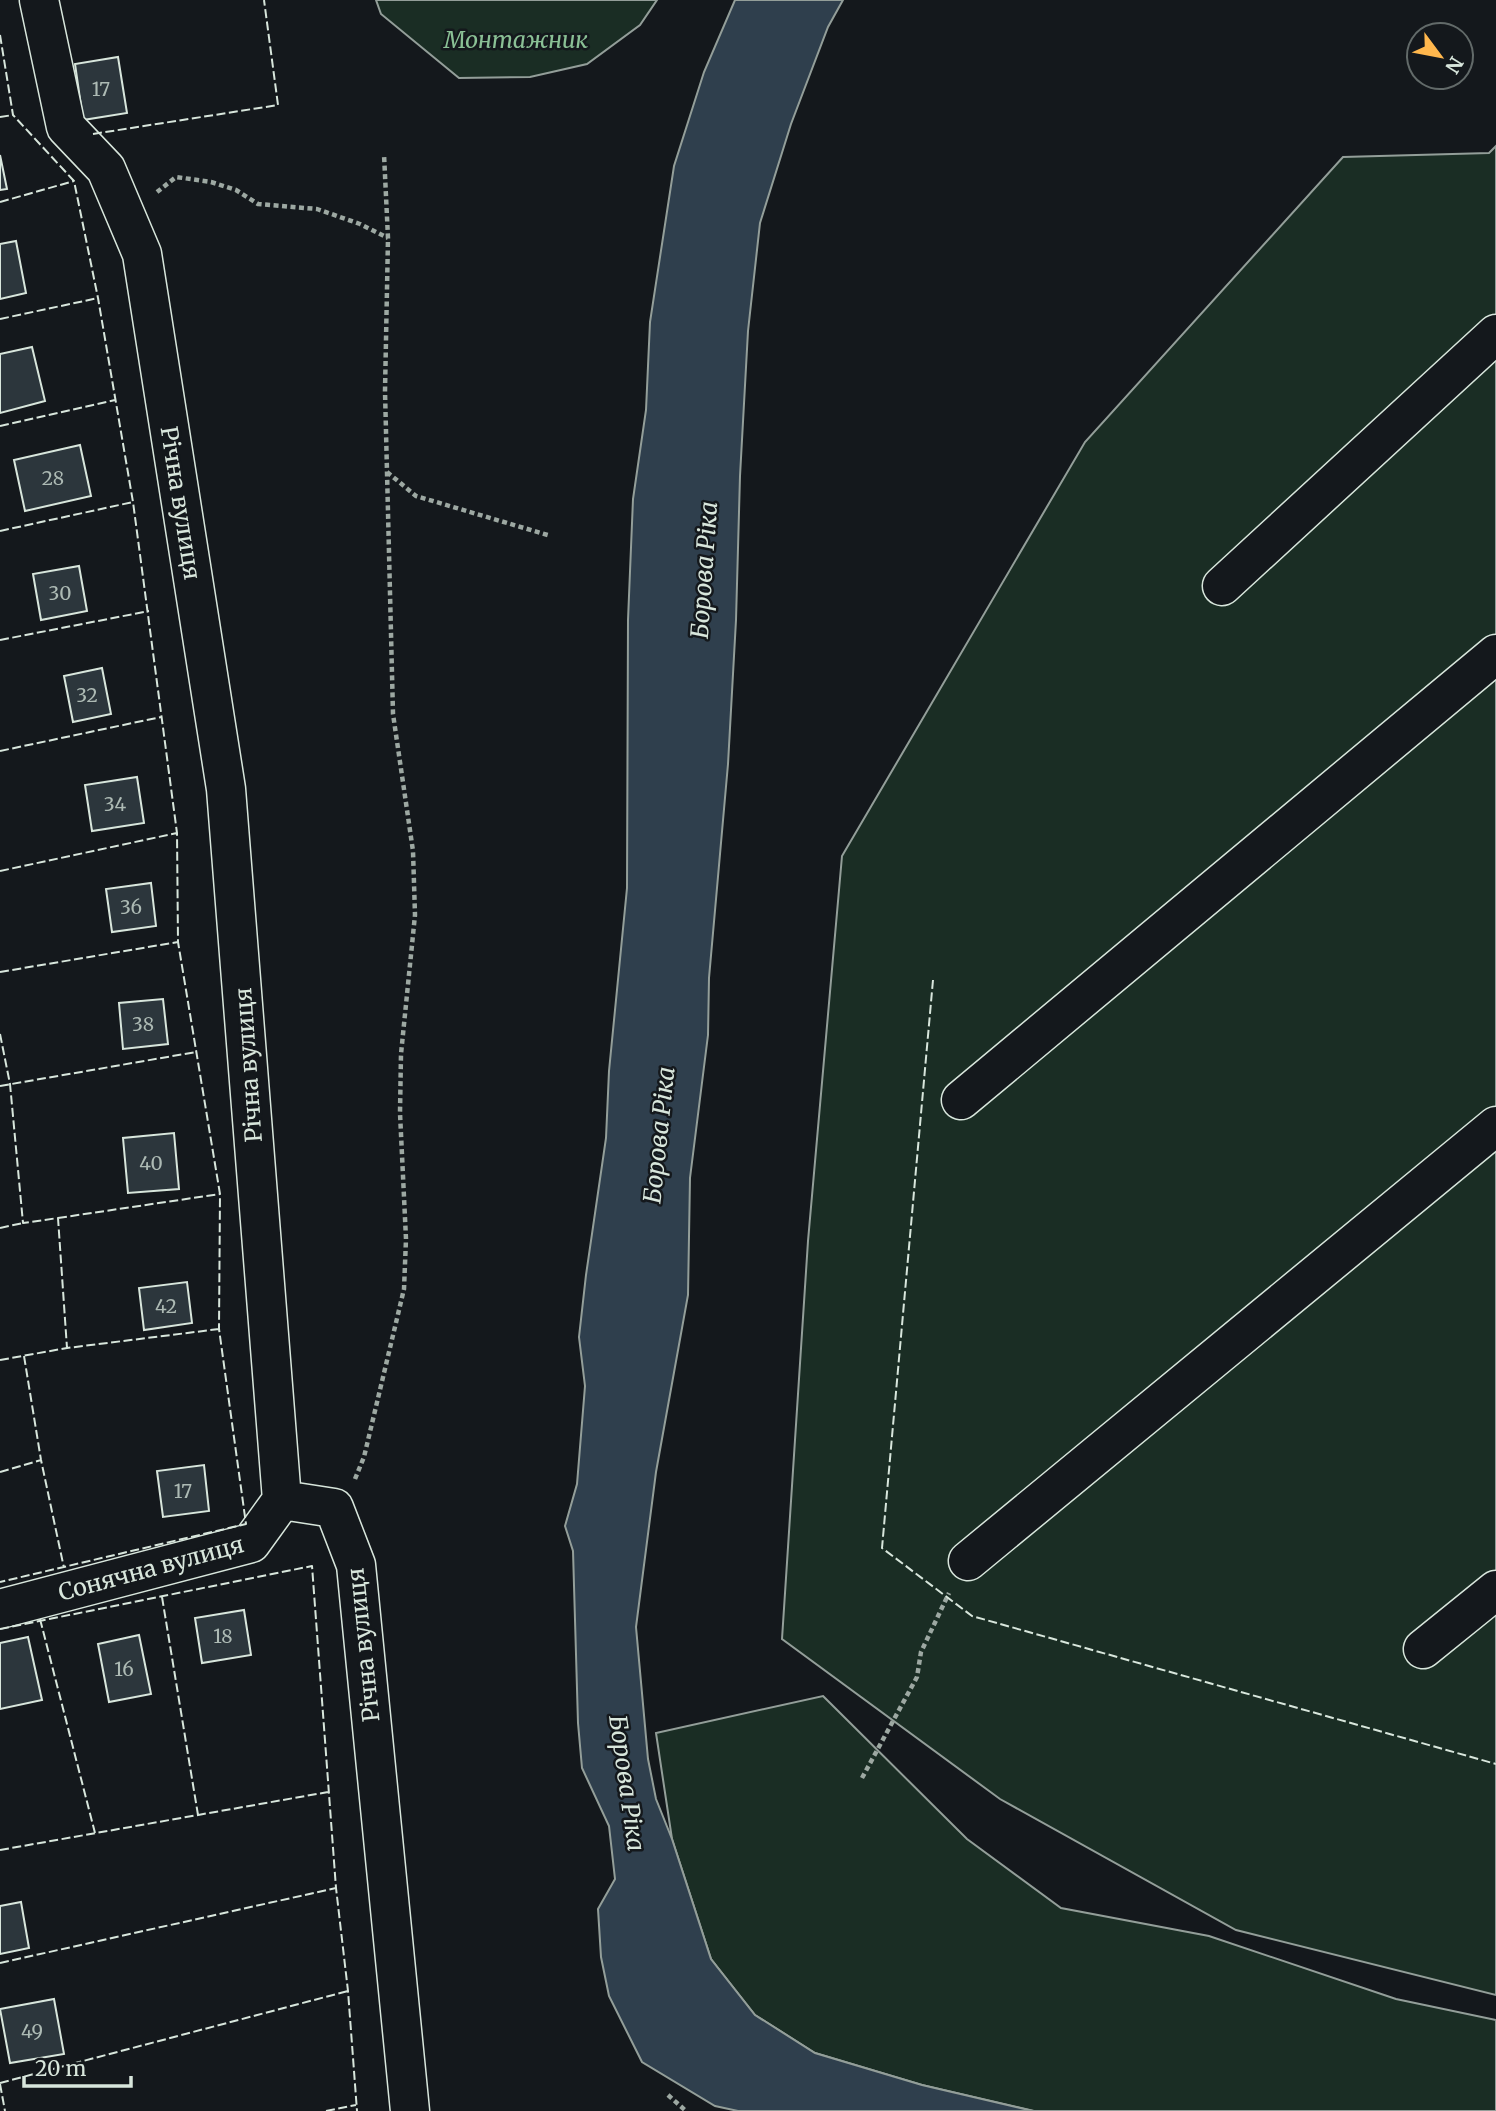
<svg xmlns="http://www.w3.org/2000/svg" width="1496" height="2111" viewBox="0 0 1496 2111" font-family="Merriweather,serif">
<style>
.green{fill:#1a2d24;stroke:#939e99;stroke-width:2}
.water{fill:#2f3f4d;stroke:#939e99;stroke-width:2}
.building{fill:#2c363c;stroke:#d8e6dc;stroke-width:2}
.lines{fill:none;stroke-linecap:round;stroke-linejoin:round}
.minor-casing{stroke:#d8e6dc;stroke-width:41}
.path{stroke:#9da8a2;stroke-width:4.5;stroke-dasharray:5 3.5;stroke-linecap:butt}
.minor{stroke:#14181c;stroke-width:38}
.fence{stroke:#d8e6dc;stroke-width:2;stroke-dasharray:9 3.5;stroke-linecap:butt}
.labels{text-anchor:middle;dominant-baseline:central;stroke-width:5;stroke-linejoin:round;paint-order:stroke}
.number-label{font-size:19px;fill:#adbab4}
.park-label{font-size:23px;font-style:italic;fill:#8ac095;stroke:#14181c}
.street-label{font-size:23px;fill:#d8e6dc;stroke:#14181c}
.water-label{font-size:24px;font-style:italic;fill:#d8e6dc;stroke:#14181c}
</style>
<rect width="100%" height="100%" fill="#14181c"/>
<path class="green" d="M 376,0 L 657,0 L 640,25 L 587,64 L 530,77 L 459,78 L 381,14 Z
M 1496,146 L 1496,1995 L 1236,1930 L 1000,1799 L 782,1639 L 808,1241 L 842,856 L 1085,442 L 1343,157 L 1489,153 Z
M 823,1696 L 967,1839 L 1061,1908 L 1209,1936 L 1396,1999 L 1496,2020 L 1496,2111 L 1034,2111 L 922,2085 L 815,2053 L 755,2015 L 711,1959 L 672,1839 L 656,1733 Z"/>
<path class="water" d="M 735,0 L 843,0 L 828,27 L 791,124 L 760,223 L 748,331 L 740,476 L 736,620 L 728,764 L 709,978 L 708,1035 L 690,1178 L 688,1295 L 656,1472 L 636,1627 L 648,1759 L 656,1799 L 672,1839 L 711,1959 L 755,2015 L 815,2053 L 922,2085 L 1033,2111 L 738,2111 L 715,2106 L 642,2062 L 609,1996 L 601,1957 L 598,1909 L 615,1879 L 609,1826 L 582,1768 L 578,1723 L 573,1551 L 565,1526 L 577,1484 L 585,1386 L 579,1337 L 586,1275 L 606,1138 L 609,1071 L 627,888 L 628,620 L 633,499 L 646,410 L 650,322 L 674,166 L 704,72 Z"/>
<path class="building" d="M 118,57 L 127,113 L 83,120 L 75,64 Z
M 0,155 L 7,189 L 0,190 Z
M 16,241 L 26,293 L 0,299 L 0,244 Z
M 32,347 L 45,401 L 0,413 L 0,354 Z
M 80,445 L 91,496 L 25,511 L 14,460 Z
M 79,566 L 87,611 L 41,620 L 33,574 Z
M 102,668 L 111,714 L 73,722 L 64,676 Z
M 137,777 L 144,823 L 92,831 L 85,785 Z
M 151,883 L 156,926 L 112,932 L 106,889 Z
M 163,999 L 168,1044 L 123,1049 L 119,1003 Z
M 174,1133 L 179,1189 L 128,1193 L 123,1138 Z
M 187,1282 L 192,1323 L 144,1330 L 139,1288 Z
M 204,1465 L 209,1511 L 163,1517 L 157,1471 Z
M 244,1610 L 251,1655 L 202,1663 L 195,1618 Z
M 139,1635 L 151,1694 L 109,1702 L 98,1644 Z
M 28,1637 L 42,1700 L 0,1709 L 0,1643 Z
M 21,1902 L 29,1948 L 0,1954 L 0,1906 Z
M 54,1999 L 64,2054 L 10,2063 L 0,2009 Z"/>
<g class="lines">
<defs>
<path id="minor" d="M 39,0 L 66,127 L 106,169 L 142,254 L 226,789 L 282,1500 L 334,1508 L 356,1565 L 410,2111
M 1222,586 L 1496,334
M 961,1100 L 1496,654
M 968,1561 L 1496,1126
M 0,1609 L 251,1543 L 282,1500
M 1423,1649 L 1496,1590"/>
</defs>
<use href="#minor" class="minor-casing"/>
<path class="path" d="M 157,192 L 176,177 L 211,182 L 236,190 L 258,204 L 317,209 L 360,224 L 388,238
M 387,472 L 416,496 L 551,536
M 355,1479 L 364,1457 L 404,1289 L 406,1239 L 400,1113 L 401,1054 L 415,915 L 413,851 L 393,714 L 385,391 L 388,238 L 384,154
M 862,1778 L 917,1677 L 921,1652 L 949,1593
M 668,2095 L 686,2111"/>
<use href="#minor" class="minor"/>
<path class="fence" d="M 0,35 L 13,115 L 74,181 L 98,298 L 133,502 L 177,833 L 178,942 L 220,1194 L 219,1329 L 246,1524 L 0,1582
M 0,117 L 13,115
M 93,134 L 278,105 L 264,0
M 0,202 L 74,181
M 0,319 L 98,298
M 0,426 L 115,400
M 0,531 L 133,502
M 0,640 L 149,611
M 0,751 L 161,717
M 0,871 L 177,833
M 0,972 L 178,942
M 933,980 L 882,1548 L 972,1616 L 1496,1764
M 0,1034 L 10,1084 L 23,1223 L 58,1218 L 67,1348
M 0,1086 L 196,1052
M 58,1218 L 220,1194
M 0,1228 L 23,1223
M 24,1356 L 41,1460 L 64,1568
M 0,1360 L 67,1348 L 219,1329
M 0,1472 L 41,1460
M 162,1597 L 198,1815
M 40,1619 L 95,1833
M 0,1629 L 312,1566 L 336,1888 L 348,1991 L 357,2111
M 0,1850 L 328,1792
M 0,1963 L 336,1888
M 0,2083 L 348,1991
M 0,2084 L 5,2111
M 326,2111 L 356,2105"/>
</g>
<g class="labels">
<g class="number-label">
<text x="101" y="89">17</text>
<text x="53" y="478">28</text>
<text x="60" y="593">30</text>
<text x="87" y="695">32</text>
<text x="115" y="804">34</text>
<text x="131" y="907">36</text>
<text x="143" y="1024">38</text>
<text x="151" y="1163">40</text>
<text x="166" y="1306">42</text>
<text x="183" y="1491">17</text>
<text x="223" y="1636">18</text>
<text x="124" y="1669">16</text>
<text x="32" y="2031">49</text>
</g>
<g class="park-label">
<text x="516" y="39">Монтажник</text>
</g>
<g class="street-label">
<text transform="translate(181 503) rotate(81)">Річна вулиця</text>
<text transform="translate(248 1065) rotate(-94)">Річна вулиця</text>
<text transform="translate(151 1568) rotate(-15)">Сонячна вулиця</text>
<text transform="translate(363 1645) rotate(-96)">Річна вулиця</text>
</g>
<g class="water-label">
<text transform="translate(704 570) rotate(-86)">Борова Ріка</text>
<text transform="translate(659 1135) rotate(-84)">Борова Ріка</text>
<text transform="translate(627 1783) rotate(82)">Борова Ріка</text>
</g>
</g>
<g transform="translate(1440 56) rotate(122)"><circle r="33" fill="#14181c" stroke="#626a69" stroke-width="2"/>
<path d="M0-5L12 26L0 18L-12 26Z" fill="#ffb74d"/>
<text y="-10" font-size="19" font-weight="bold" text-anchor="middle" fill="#d8e6dc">N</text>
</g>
<path d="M24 2076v10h107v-10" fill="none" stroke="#d8e6dc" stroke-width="3.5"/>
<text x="35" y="2076" font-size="21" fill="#d8e6dc" stroke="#14181c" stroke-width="5" paint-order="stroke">20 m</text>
</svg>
